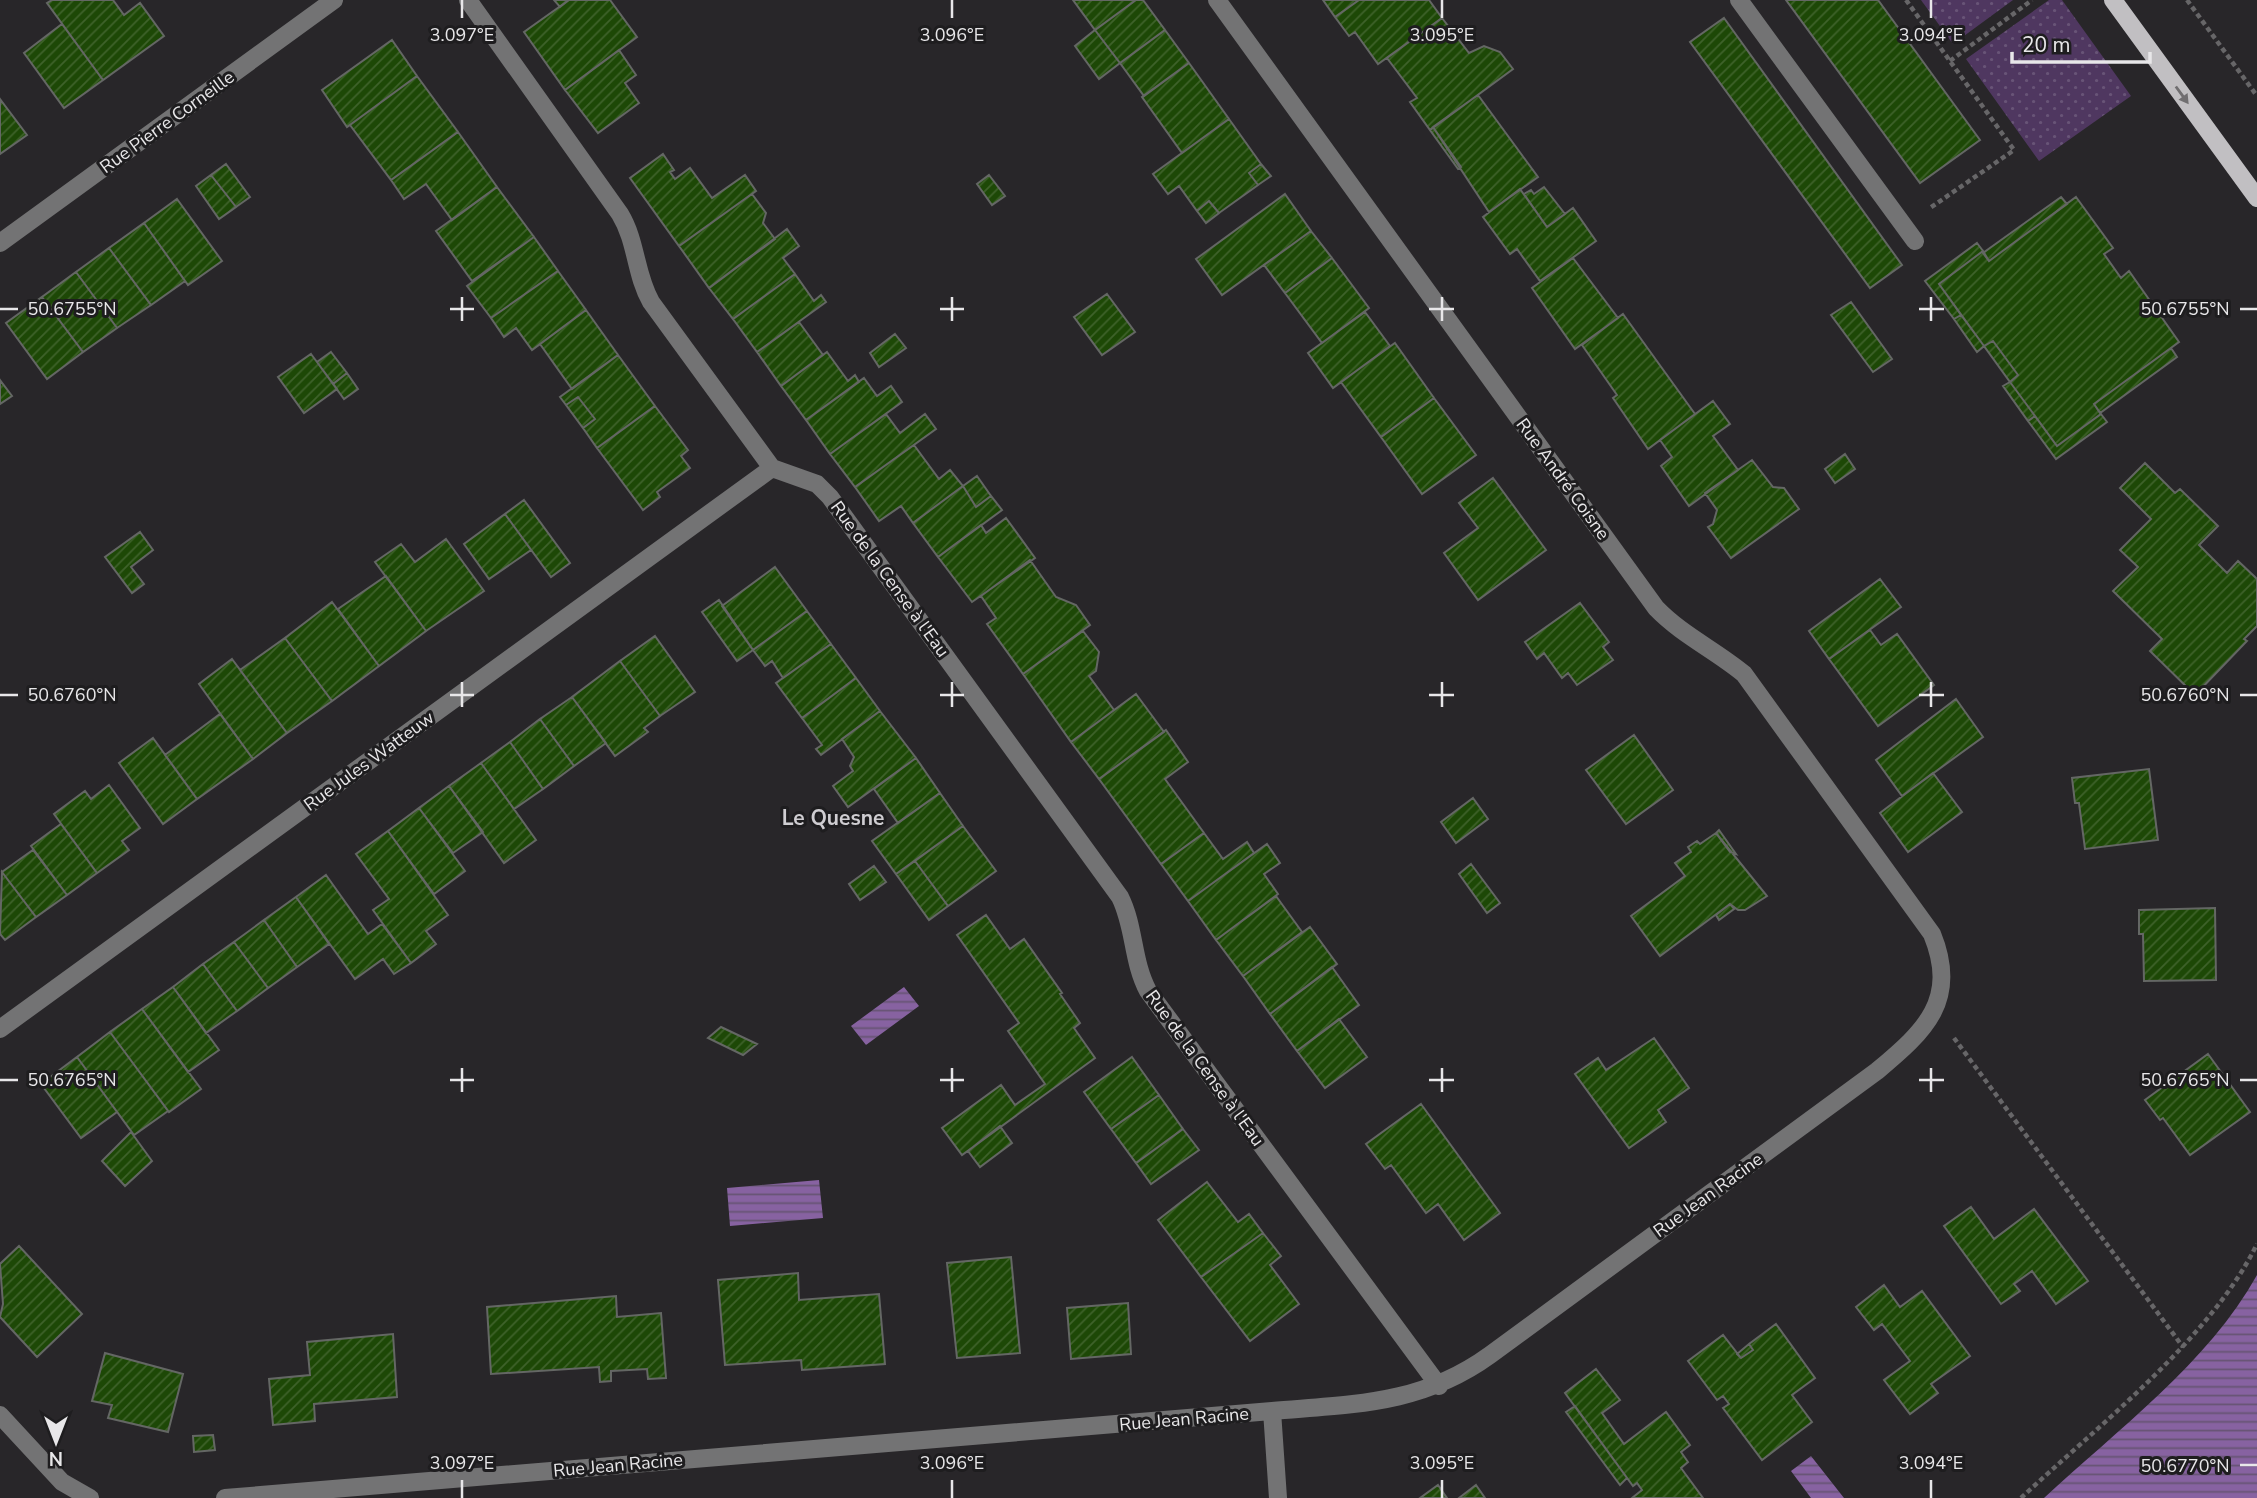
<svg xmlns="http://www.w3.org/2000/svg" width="2257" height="1498" viewBox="0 0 2257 1498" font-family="'Nunito Sans',sans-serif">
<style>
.grass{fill:url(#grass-dots)}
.water{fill:url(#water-rules)}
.building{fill:url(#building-hatch);stroke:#646764;stroke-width:2}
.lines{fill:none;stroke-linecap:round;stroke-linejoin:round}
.path{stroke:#676668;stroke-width:4.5;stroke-dasharray:5 3.5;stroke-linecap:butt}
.minor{stroke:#737374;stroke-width:18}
.major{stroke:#c1bfc2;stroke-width:18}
.oneway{fill:#706e70}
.ticks{fill:none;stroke:#e8e7e9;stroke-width:2.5}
.labels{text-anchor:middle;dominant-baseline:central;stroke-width:6;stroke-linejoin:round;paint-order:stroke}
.street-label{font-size:18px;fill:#e8e7e9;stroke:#1e1d1f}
.quarter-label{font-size:21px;font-weight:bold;fill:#cfcdd1;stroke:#1e1d1f}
.ticks-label{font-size:18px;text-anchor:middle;fill:#e8e7e9;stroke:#1e1d1f;stroke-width:6;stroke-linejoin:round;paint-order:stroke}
</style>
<defs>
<pattern id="grass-dots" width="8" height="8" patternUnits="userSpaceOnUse" patternTransform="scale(1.75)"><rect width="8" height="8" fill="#4f3760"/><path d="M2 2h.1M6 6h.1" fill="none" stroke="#685477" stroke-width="1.8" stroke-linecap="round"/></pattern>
<pattern id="water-rules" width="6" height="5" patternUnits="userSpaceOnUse" patternTransform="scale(1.75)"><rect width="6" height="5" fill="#8762a1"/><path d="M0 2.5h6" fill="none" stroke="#665474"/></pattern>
<pattern id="building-hatch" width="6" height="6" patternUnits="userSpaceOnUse" patternTransform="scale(1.75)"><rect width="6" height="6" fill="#1d4806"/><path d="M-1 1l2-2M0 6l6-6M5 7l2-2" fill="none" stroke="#3e622a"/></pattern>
</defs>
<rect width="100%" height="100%" fill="#282629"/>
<path class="grass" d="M 1921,0 L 2013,0 L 1953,44 Z
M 2049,0 L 2062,0 L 2131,96 L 2039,161 L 1966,59 Z"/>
<path class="water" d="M 904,987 L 919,1006 L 866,1045 L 851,1026 Z
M 819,1180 L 823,1218 L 730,1226 L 727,1188 Z
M 2257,1275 L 2257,1498 L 2044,1498 C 2116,1431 2209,1362 2257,1275 Z
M 1811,1456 L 1844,1498 L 1811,1498 L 1791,1471 Z"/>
<path class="building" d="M 52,0 L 113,0 L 124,15 L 140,3 L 164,36 L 103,80 L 47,3 Z
M 554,0 L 569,0 L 560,7 Z
M 569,0 L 610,0 L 637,37 L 565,90 L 524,32 Z
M 1073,0 L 1136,0 L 1095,30 Z
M 1136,0 L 1143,0 L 1165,30 L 1120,63 L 1095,30 Z
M 1323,0 L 1359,0 L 1335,17 Z
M 1359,0 L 1429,0 L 1442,18 L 1378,64 L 1355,32 L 1349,36 L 1335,17 Z
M 1786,0 L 1878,0 L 1980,140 L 1920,183 Z
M 1442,18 L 1469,53 L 1484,46 L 1500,52 L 1513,69 L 1430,130 L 1410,102 L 1417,98 L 1387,58 Z
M 1724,18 L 1902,265 L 1870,288 L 1690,42 Z
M 62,24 L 103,80 L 64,108 L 24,53 Z
M 1095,30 L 1120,63 L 1099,79 L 1075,46 Z
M 1165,30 L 1189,63 L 1144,96 L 1120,63 Z
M 392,40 L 417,76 L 347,127 L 322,90 Z
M 619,50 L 636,75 L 625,83 L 639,103 L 598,133 L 565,90 Z
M 1189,63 L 1229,119 L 1182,153 L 1142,97 Z
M 417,76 L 458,132 L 391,180 L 350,125 Z
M 1478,95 L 1538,177 L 1489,212 L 1433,127 Z
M 0,99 L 27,135 L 0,154 Z
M 1229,119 L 1261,164 L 1249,173 L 1258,185 L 1219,213 L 1209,201 L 1197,211 L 1179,186 L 1168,194 L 1153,174 Z
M 1433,127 L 1461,167 L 1458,169 L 1430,130 Z
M 458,132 L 497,187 L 452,220 L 426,184 L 404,199 L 391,180 Z
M 663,154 L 674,170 L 670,172 L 675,179 L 690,168 L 712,198 L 745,175 L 756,191 L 679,246 L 630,178 Z
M 226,164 L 250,197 L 236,207 L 211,175 Z
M 1261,164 L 1271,176 L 1258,185 L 1249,173 Z
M 211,175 L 236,207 L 219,219 L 196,186 Z
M 989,175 L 1005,196 L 992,205 L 977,184 Z
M 497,187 L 534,237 L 472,281 L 436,231 Z
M 1544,187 L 1565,214 L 1547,227 L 1524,194 L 1531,190 L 1534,194 Z
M 1520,189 L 1547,227 L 1573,208 L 1596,241 L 1540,281 L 1517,249 L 1510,254 L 1483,217 Z
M 752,194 L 766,213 L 763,223 L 775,239 L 709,288 L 679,246 Z
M 1285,194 L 1311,231 L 1222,295 L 1196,259 Z
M 2061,197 L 2067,204 L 1989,261 L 1983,253 Z
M 2076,197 L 2113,248 L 2104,254 L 2121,278 L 2129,271 L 2179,342 L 2094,404 L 2101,414 L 2057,446 L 2010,382 L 2018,375 L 1993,341 L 1984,346 L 1939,284 L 1983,251 L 1989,261 Z
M 177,199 L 222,261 L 188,285 L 144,223 Z
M 1209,201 L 1219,213 L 1206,223 L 1197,211 Z
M 144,223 L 185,281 L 151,305 L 109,248 Z
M 787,229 L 799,246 L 783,258 L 795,274 L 733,319 L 709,288 Z
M 1311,231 L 1332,258 L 1285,293 L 1264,265 Z
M 534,237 L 558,271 L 491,318 L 467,286 Z
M 1977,243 L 1983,251 L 1939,284 L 1961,315 L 1954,319 L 1925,281 Z
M 109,248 L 151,305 L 117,328 L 76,272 Z
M 1332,258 L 1369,308 L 1322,343 L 1285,293 Z
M 1573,258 L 1618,318 L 1575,349 L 1532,288 Z
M 558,271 L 586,310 L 532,350 L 516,328 L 504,337 L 491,318 Z
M 76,272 L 117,328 L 83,352 L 42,297 Z
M 795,274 L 814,301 L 821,295 L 826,302 L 757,352 L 733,319 Z
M 1107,294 L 1135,332 L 1102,355 L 1074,317 Z
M 42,297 L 83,352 L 47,379 L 6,323 Z
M 1851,302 L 1892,359 L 1873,372 L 1831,315 Z
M 586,310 L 618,355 L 572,389 L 540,344 Z
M 1365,312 L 1390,346 L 1333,388 L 1308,353 Z
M 1623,314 L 1695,414 L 1648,449 L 1613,398 L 1617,395 L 1582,345 Z
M 1961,315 L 1984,346 L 1977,352 L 1954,319 Z
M 799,322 L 823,355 L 781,386 L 757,352 Z
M 895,334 L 906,348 L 879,367 L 870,353 Z
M 1993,341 L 2018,375 L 2010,382 L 1984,346 Z
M 1395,343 L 1434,398 L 1381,437 L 1341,382 Z
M 2171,348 L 2177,357 L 2100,413 L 2094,404 Z
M 331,352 L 347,373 L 333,384 L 317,362 Z
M 827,352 L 848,381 L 855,375 L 859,382 L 806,420 L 781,386 Z
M 311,354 L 337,389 L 304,413 L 278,377 Z
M 618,355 L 655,406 L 597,448 L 583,428 L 595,419 L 578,397 L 566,405 L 560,397 Z
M 347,373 L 358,389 L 344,399 L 333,384 Z
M 864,378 L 877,396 L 891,386 L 902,402 L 830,454 L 806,420 Z
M 0,380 L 12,396 L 0,404 Z
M 2010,382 L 2035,416 L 2028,421 L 2003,386 Z
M 578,397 L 595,419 L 583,428 L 566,405 Z
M 1434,398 L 1476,455 L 1422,494 L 1381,437 Z
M 1713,401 L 1730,424 L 1713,436 L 1738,470 L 1689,506 L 1661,466 L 1672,457 L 1660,440 Z
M 655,406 L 688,450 L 681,456 L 690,468 L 657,492 L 660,497 L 643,510 L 597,448 Z
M 886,414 L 900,433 L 925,414 L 936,429 L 855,487 L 830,454 Z
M 2101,414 L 2107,422 L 2056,459 L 2028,421 L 2035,416 L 2057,446 Z
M 914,445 L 939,479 L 950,470 L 963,486 L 913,523 L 901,506 L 879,521 L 855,487 Z
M 1845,454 L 1855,469 L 1835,483 L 1825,469 Z
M 1752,460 L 1773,487 L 1784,488 L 1799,509 L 1731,558 L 1708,527 L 1713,524 L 1717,510 L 1705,493 Z
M 2145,463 L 2175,493 L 2180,489 L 2218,526 L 2199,545 L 2227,573 L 2238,561 L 2257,579 L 2257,626 L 2244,639 L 2247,641 L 2195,695 L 2150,651 L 2162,639 L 2113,591 L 2138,567 L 2120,550 L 2151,519 L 2120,488 Z
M 977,476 L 991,496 L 976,507 L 963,486 Z
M 1493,478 L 1546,550 L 1478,600 L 1444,553 L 1478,528 L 1459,503 Z
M 963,486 L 976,507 L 991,496 L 1002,510 L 938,557 L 913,523 Z
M 524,500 L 570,563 L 551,577 L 505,514 Z
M 505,514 L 531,550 L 489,579 L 464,544 Z
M 1006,518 L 1035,558 L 972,602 L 938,557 L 981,525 L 986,533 Z
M 140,532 L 153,550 L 131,567 L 144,584 L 132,593 L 105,557 Z
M 446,539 L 484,591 L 426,631 L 375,562 L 401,544 L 415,562 Z
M 1030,560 L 1056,597 L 1076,605 L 1090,625 L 1023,674 L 987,624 L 996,618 L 981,596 Z
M 775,567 L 807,611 L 753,650 L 722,606 Z
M 386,576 L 426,631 L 379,666 L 338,609 Z
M 1880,579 L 1901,607 L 1829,659 L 1809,631 Z
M 719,600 L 753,650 L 737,661 L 702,612 Z
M 332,602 L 379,666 L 332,701 L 285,638 Z
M 1580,603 L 1609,642 L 1603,647 L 1613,660 L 1577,685 L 1568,673 L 1562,678 L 1544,653 L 1537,659 L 1525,642 Z
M 807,611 L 831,644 L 783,678 L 772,661 L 765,666 L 753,650 Z
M 1870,630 L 1881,645 L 1897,634 L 1934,685 L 1878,726 L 1829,659 Z
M 1083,631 L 1099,652 L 1096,671 L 1089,676 L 1114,710 L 1071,742 L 1023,674 Z
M 655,636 L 695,692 L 660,716 L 620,661 Z
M 285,638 L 332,701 L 287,733 L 240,670 Z
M 831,644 L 856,678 L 802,718 L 776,683 Z
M 232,659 L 287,733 L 253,759 L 199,684 Z
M 620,661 L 660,716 L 644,728 L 648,732 L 615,756 L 572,697 Z
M 856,678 L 880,711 L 821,755 L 816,749 L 822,745 L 802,718 Z
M 1136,694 L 1164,732 L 1099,779 L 1071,742 Z
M 572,697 L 606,743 L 574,766 L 540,719 Z
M 1956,699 L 1983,737 L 1902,796 L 1876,760 Z
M 880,711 L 916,758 L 848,807 L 833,786 L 853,771 L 850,766 L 854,757 L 842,739 Z
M 220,714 L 253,759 L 197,799 L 165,755 Z
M 540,719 L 574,766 L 543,789 L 510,742 Z
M 1166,730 L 1188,762 L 1165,779 L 1204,833 L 1161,864 L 1099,779 Z
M 1634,735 L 1673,790 L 1626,824 L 1586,770 Z
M 153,738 L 197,799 L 163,824 L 119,763 Z
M 510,742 L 543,789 L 514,809 L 481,763 Z
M 916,758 L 940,793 L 898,823 L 874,789 Z
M 481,763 L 536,840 L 504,863 L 449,786 Z
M 2149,769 L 2158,840 L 2085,849 L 2079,803 L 2075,803 L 2072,778 Z
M 1933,773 L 1962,812 L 1908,852 L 1880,813 Z
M 109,785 L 140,828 L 122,841 L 129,850 L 97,873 L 54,814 L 85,791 L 91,799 Z
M 449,786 L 483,832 L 453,853 L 419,808 Z
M 940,793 L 963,826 L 896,874 L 872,841 Z
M 1473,798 L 1488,819 L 1456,843 L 1441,822 Z
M 419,808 L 465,871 L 434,894 L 388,831 Z
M 61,824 L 97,873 L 67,895 L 31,846 Z
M 963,826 L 996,871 L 948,906 L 915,861 Z
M 1719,830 L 1736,854 L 1730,852 L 1716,833 Z
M 388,831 L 448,915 L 426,931 L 436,944 L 411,963 L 373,910 L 389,899 L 356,854 Z
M 1204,833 L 1223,859 L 1247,842 L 1254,853 L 1188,901 L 1161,864 Z
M 1716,833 L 1767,896 L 1745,910 L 1738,910 L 1730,904 L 1660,956 L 1631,916 L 1685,876 L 1675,863 L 1691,852 L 1688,847 L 1697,841 L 1700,844 Z
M 1267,844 L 1280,863 L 1264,874 L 1278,894 L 1216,940 L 1188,901 Z
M 33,850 L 67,895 L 36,917 L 2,872 Z
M 915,861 L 948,906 L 929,920 L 896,874 Z
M 1471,864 L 1500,903 L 1487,913 L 1459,874 Z
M 874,866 L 886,882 L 860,900 L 849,884 Z
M 2,872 L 36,917 L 5,940 L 0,934 Z
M 326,875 L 368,934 L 382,924 L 411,963 L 394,974 L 383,959 L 355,979 L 296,897 Z
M 1276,896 L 1302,932 L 1243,976 L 1216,940 Z
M 296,897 L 329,944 L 297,967 L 264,920 Z
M 1730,904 L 1734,909 L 1719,920 L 1716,915 Z
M 2215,908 L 2216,980 L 2144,981 L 2143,934 L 2139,934 L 2139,910 Z
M 986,915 L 1010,949 L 1024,939 L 1062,993 L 1060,994 L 1080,1023 L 1074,1028 L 1095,1058 L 962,1155 L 942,1128 L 1001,1085 L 1015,1105 L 1045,1084 L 1008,1031 L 1019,1023 L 957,935 Z
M 264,920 L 297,967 L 268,988 L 234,942 Z
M 1310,927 L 1337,964 L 1270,1014 L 1243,976 Z
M 234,942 L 268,988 L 237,1011 L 203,964 Z
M 203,964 L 237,1011 L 206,1033 L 173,987 Z
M 1332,967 L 1359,1005 L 1297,1051 L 1270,1014 Z
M 173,987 L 219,1050 L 188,1072 L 142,1009 Z
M 142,1009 L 201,1089 L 169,1112 L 110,1032 Z
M 1339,1019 L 1367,1057 L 1325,1088 L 1297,1051 Z
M 721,1027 L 757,1044 L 743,1055 L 708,1038 Z
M 110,1032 L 168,1111 L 134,1135 L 77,1057 Z
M 1654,1038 L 1689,1088 L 1658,1110 L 1666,1122 L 1629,1148 L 1575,1074 L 1598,1058 L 1606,1070 Z
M 2208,1054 L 2250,1112 L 2190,1155 L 2163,1118 L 2160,1120 L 2145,1100 Z
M 77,1057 L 117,1112 L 81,1138 L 41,1084 Z
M 1132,1057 L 1159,1095 L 1111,1129 L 1084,1092 Z
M 1159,1095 L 1183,1129 L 1136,1163 L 1111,1129 Z
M 1421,1104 L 1500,1213 L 1464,1240 L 1438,1204 L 1426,1213 L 1391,1165 L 1385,1169 L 1366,1144 Z
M 1000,1126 L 1012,1143 L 980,1167 L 968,1151 Z
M 1183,1129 L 1199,1150 L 1151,1184 L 1136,1163 Z
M 131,1132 L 152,1161 L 125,1186 L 102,1161 Z
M 1207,1182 L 1238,1222 L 1249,1214 L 1263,1233 L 1201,1277 L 1158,1220 Z
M 1971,1207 L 1994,1239 L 2034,1209 L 2088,1281 L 2056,1304 L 2032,1271 L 2014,1284 L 2020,1291 L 2001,1304 L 1944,1226 Z
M 1263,1233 L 1281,1256 L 1270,1265 L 1299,1304 L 1250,1341 L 1201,1277 Z
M 19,1246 L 82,1314 L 37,1357 L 0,1317 L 3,1304 L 0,1264 Z
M 1011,1257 L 1020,1353 L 957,1358 L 947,1263 Z
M 798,1273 L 799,1300 L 879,1294 L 885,1364 L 802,1370 L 801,1360 L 725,1365 L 718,1280 Z
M 1884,1285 L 1900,1307 L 1922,1291 L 1970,1356 L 1931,1384 L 1938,1393 L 1910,1414 L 1884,1380 L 1910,1361 L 1882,1324 L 1874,1330 L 1856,1307 Z
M 616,1296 L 617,1317 L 661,1313 L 666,1378 L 648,1379 L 647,1369 L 611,1371 L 611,1381 L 600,1382 L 599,1367 L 491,1374 L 487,1307 Z
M 1128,1303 L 1131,1354 L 1071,1359 L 1067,1308 Z
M 1776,1324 L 1815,1378 L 1792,1395 L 1812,1422 L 1762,1460 L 1723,1408 L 1729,1404 L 1723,1396 L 1717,1400 L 1688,1361 L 1723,1335 L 1741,1358 L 1753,1350 L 1749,1344 Z
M 393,1334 L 397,1397 L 314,1404 L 315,1421 L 273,1425 L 269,1379 L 310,1375 L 307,1342 Z
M 1749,1344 L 1753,1350 L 1741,1358 L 1737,1354 Z
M 105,1353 L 183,1374 L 168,1432 L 108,1418 L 112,1405 L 92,1401 Z
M 1596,1369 L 1620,1400 L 1602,1413 L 1624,1444 L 1666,1412 L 1690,1445 L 1681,1452 L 1688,1462 L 1681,1468 L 1703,1498 L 1632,1498 L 1642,1490 L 1637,1483 L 1633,1486 L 1565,1393 Z
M 1575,1406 L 1627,1478 L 1620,1485 L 1566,1412 Z
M 213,1435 L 215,1450 L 194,1452 L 193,1436 Z
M 1438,1485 L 1447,1498 L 1420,1498 Z
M 1476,1485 L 1485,1498 L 1459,1498 Z"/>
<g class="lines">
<path class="path" d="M 1906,0 L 2014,150 L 1930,208
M 2187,0 L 2257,96
M 1950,61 L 2032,0
M 1954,1038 L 2183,1347
M 2021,1498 C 2097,1427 2212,1337 2257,1244"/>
<path class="minor" d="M 468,0 L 620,214 C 637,242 635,274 651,302 L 772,468 L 817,484 L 830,497 L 1120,897 C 1135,927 1132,961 1148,991 L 1439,1386
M 1739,0 L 1915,241
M 0,243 L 334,0
M 0,1029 L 772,468
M 1272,1411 L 1278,1498
M 0,1415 L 62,1482 L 90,1498
M 225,1498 L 1272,1411 C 1353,1404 1421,1405 1490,1355 L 1877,1071 C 1925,1031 1959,1000 1932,934 L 1744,674 C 1715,650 1682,635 1656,608 L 1217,0"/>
<path class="major" d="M 2113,0 L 2257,198"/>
</g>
<defs><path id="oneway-solid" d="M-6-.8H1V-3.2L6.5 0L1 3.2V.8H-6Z" transform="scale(1.75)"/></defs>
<use class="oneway" href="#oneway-solid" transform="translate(2182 95) rotate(54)"/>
<path class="ticks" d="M 462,0 L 462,18M 952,0 L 952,18M 1442,0 L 1442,18M 1931,0 L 1931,18M 462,297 L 462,321M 952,297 L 952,321M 1442,297 L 1442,321M 1931,297 L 1931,321M 0,309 L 18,309M 450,309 L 474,309M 940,309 L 964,309M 1429,309 L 1454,309M 1919,309 L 1944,309M 2240,309 L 2257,309M 462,682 L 462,707M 952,682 L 952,707M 1442,682 L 1442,707M 1931,682 L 1931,707M 0,695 L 18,695M 450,695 L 474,695M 940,695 L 964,695M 1429,695 L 1454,695M 1919,695 L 1944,695M 2240,695 L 2257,695M 462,1068 L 462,1092M 952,1068 L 952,1092M 1442,1068 L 1442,1092M 1931,1068 L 1931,1092M 0,1080 L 18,1080M 450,1080 L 474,1080M 940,1080 L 964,1080M 1429,1080 L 1454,1080M 1919,1080 L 1944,1080M 2240,1080 L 2257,1080M 2240,1465 L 2257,1465M 462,1480 L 462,1498M 952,1480 L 952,1498M 1442,1480 L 1442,1498M 1931,1480 L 1931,1498"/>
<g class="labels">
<g class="street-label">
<text transform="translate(167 122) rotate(-36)">Rue Pierre Corneille</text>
<text transform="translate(1563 479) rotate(54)">Rue André Coisne</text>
<text transform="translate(890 579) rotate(54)">Rue de la Cense à l'Eau</text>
<text transform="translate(369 761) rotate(-36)">Rue Jules Watteuw</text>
<text transform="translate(1205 1068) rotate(54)">Rue de la Cense à l'Eau</text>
<text transform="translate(1708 1195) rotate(-36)">Rue Jean Racine</text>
<text transform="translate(1184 1419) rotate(-5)">Rue Jean Racine</text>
<text transform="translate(618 1465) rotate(-5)">Rue Jean Racine</text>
</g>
<g class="quarter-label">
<text x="833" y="818">Le Quesne</text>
</g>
</g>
<g class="ticks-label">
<text x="462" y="41">3.097°E</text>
<text x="952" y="41">3.096°E</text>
<text x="1442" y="41">3.095°E</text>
<text x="1931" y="41">3.094°E</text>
<text x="2185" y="315">50.6755°N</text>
<text x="72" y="315">50.6755°N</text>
<text x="2185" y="701">50.6760°N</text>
<text x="72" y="701">50.6760°N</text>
<text x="2185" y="1086">50.6765°N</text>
<text x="72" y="1086">50.6765°N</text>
<text x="462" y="1469">3.097°E</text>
<text x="952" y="1469">3.096°E</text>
<text x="1442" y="1469">3.095°E</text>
<text x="1931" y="1469">3.094°E</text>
<text x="2185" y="1472">50.6770°N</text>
</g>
<g transform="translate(56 1442) rotate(180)" stroke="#1e1d1f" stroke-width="5" paint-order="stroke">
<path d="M0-5L12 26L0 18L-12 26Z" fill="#e8e7e9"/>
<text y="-10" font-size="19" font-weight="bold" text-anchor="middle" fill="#e8e7e9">N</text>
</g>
<path d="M2012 52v10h138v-10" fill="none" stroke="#e8e7e9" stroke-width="3.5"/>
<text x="2022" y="52" font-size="21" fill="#e8e7e9" stroke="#1e1d1f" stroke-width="5" paint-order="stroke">20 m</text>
</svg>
